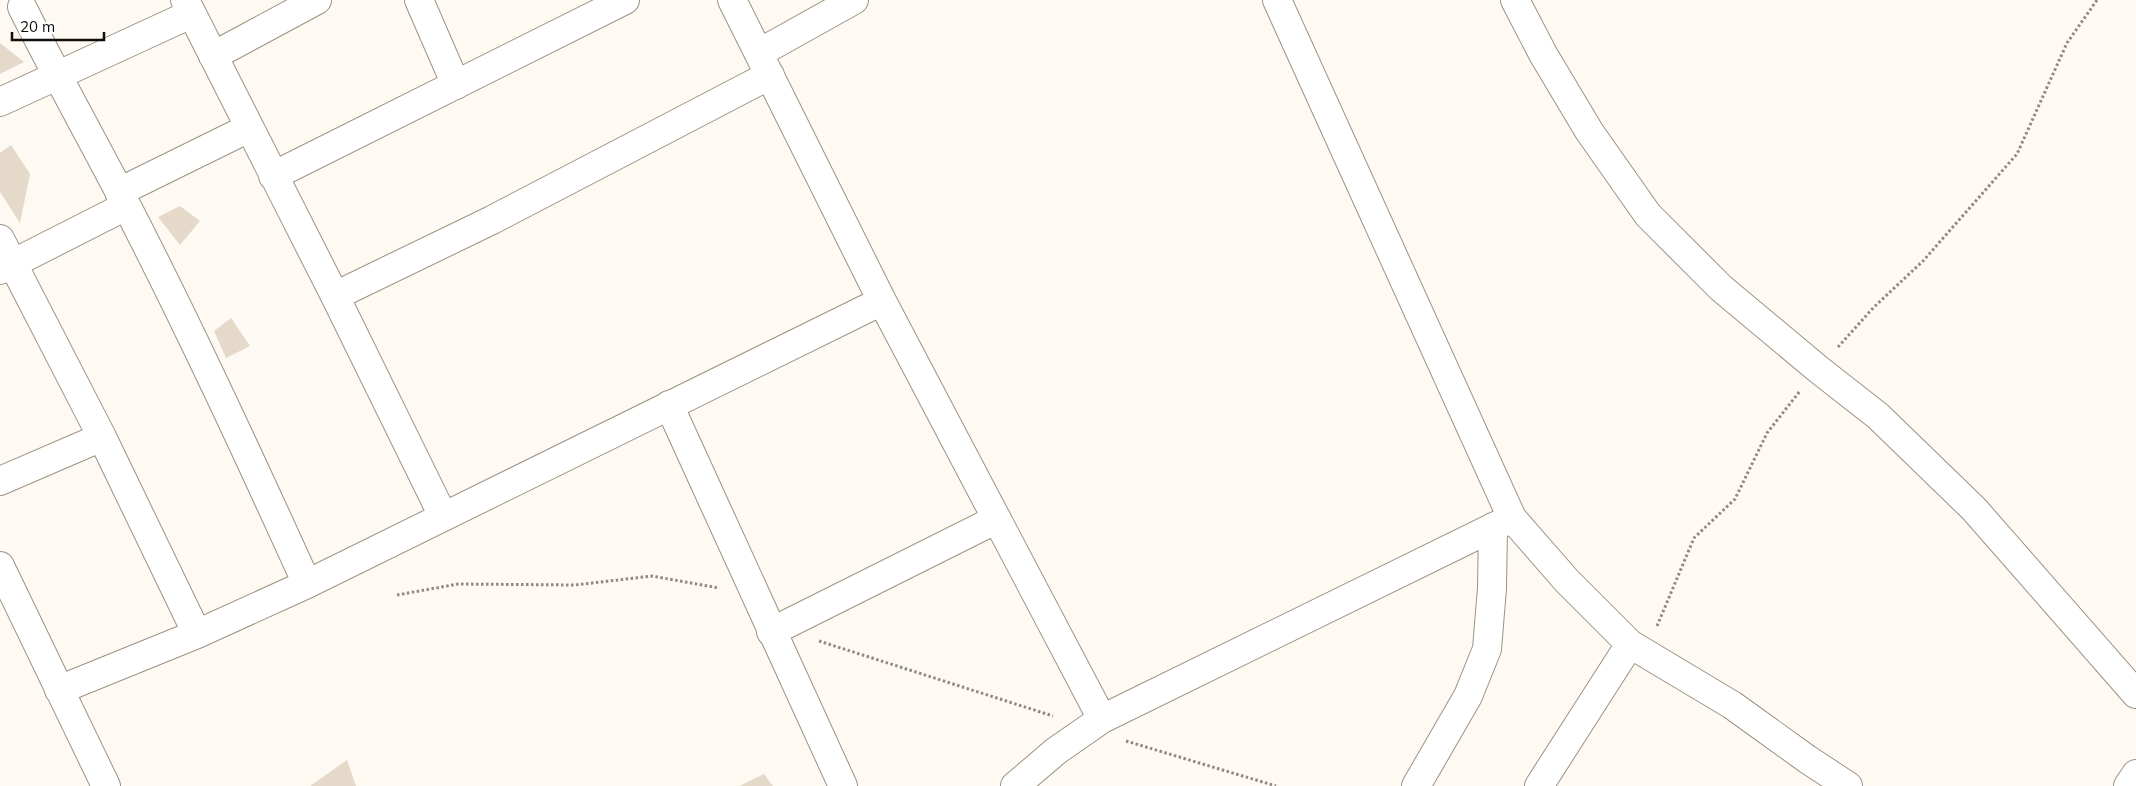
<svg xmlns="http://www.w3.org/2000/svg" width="2136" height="786" viewBox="0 0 2136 786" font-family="Mulish,sans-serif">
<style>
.building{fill:#e5daca}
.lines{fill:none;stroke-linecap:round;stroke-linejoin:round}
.minor-casing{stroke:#9c9283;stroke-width:30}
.path{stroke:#8d8983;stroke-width:3;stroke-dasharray:2.5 2.5;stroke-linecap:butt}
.minor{stroke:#fff;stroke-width:28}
</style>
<rect width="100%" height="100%" fill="#fef9f3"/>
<path class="building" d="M 0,43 L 24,62 L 0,74 Z
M 11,145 L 30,174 L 20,223 L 0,192 L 0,153 Z
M 180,206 L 200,221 L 180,245 L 158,217 Z
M 231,318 L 250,346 L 226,358 L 214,331 Z
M 347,760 L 356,786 L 310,786 Z
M 764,774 L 773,786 L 739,786 Z"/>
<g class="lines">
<defs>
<path id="minor" d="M 185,0 L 335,296 L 443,516
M 419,0 L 456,85
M 732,0 L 882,301 L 1102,719
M 1277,0 L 1512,518 L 1567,581 L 1630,644 L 1732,705 L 1807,759 L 1848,786
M 1515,0 L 1543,54 L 1589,131 L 1648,215 L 1721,288 L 1818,369 L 1878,416 L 1974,509 L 2136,694
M 22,7 C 53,69 87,130 119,191 C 186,320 247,452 307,584
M 759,53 L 854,0
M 213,56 L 317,0
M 0,102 L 191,14
M 273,176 L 625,0
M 119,192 L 249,128
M 0,239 L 102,437 L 197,634
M 0,270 L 126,206
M 335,296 L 492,220 L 770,75
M 669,405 L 843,786
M 0,481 L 102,437
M 0,566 L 106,786
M 771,632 L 997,519
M 59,690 L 197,634 L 307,584 L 882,301
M 1015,786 L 1056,751 L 1102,719 L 1512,518
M 1416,786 L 1468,696 L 1487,649 L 1492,588 L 1493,527
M 1539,786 L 1630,644
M 2128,786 L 2136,774"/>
</defs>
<use href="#minor" class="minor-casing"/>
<path class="path" d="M 1838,347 L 1874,307 L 1923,261 L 2017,154 L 2067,43 L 2097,0
M 397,595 L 458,584 L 575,585 L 652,576 L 719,588
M 1657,626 L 1694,538 L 1735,499 L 1767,433 L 1800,391
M 819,641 L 1053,716
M 1126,741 L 1276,786"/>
<use href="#minor" class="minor"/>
</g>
<path d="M12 32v8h92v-8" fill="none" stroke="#110e08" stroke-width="2.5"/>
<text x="20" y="32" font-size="15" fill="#110e08" stroke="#ffffff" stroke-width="4" paint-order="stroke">20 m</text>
</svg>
